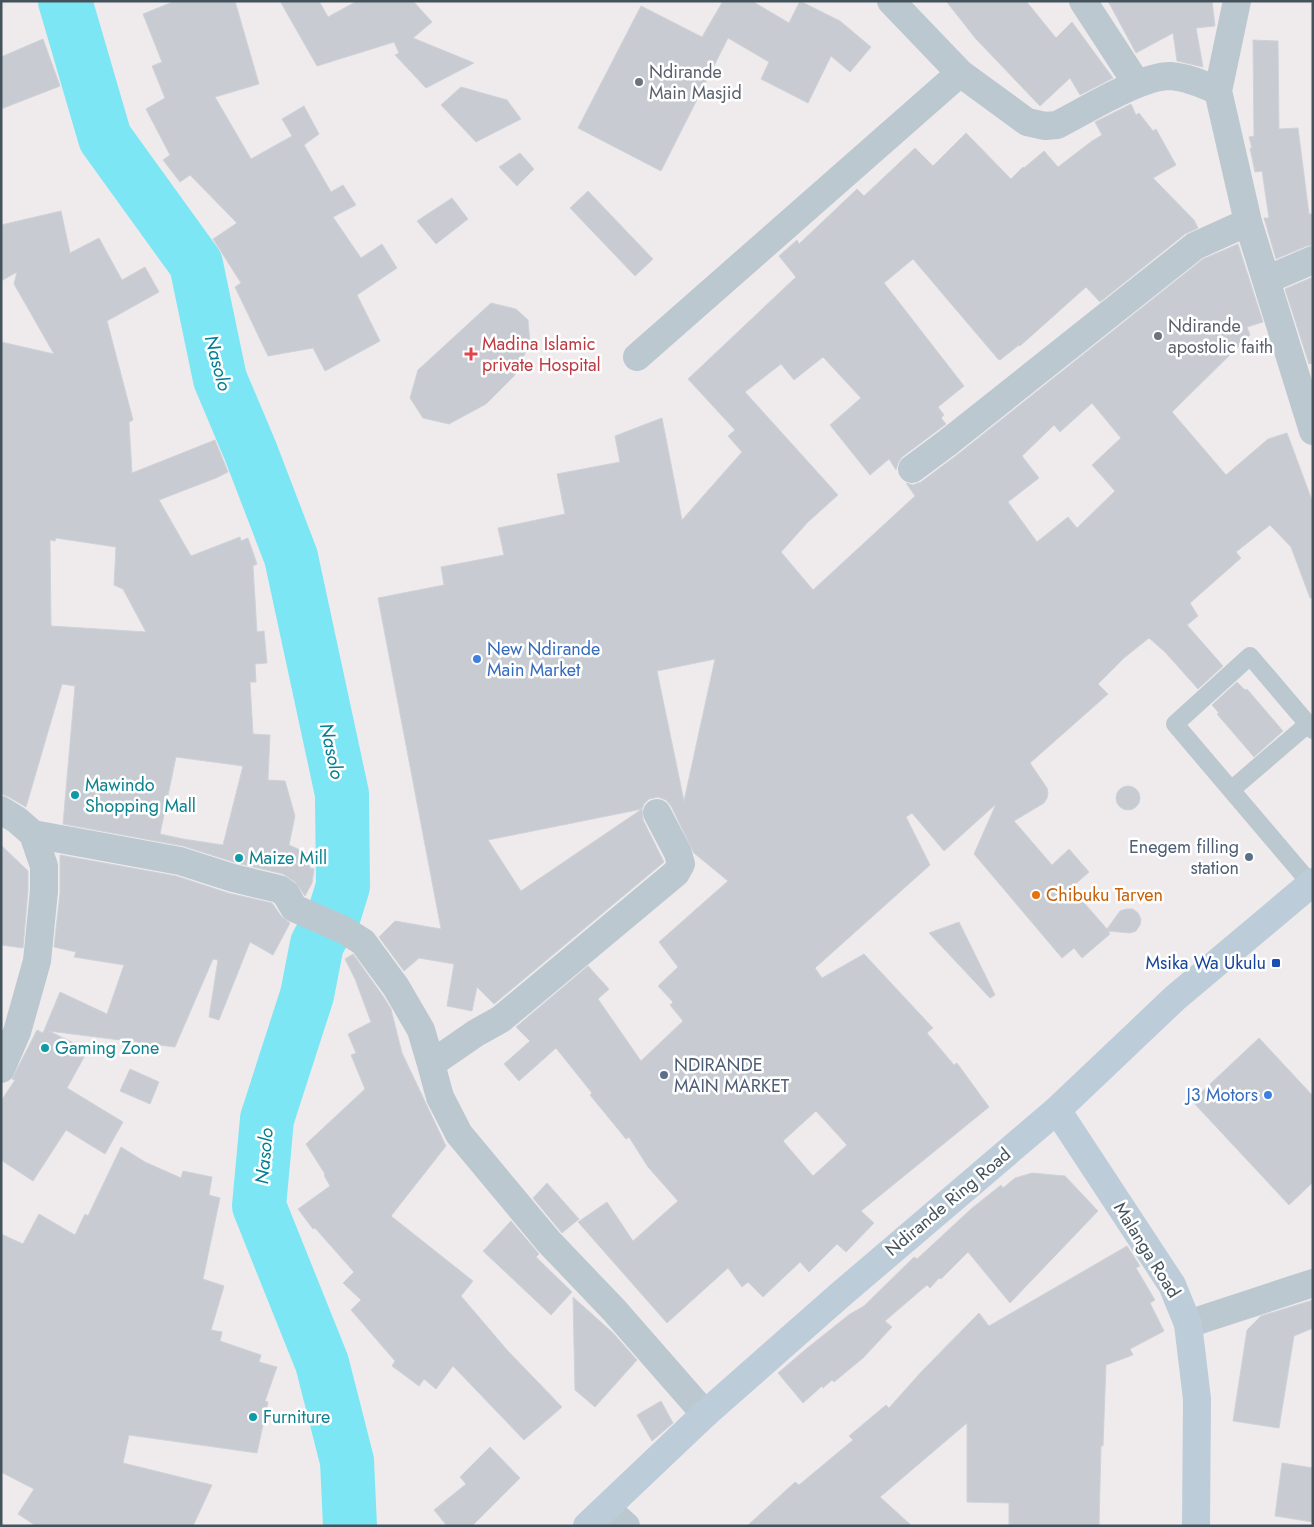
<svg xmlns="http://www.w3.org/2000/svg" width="1314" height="1527" viewBox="0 0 1314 1527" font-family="Jost,sans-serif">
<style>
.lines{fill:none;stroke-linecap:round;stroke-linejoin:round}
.river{stroke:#7ce6f4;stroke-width:54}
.building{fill:#c8ccd2;stroke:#cfd3d9;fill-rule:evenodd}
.lane{stroke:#bbc8d0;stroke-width:18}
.street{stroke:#bbc8d0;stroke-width:28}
.secondary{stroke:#bcccd8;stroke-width:28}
.worship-dot{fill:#6b7280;stroke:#fff;stroke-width:2}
.health-dot{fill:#e0444e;stroke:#fff;stroke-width:2}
.shop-dot{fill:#3f7fe0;stroke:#fff;stroke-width:2}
.culture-dot{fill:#0f9aa8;stroke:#fff;stroke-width:2}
.service-dot{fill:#5c6f8a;stroke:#fff;stroke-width:2}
.food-dot{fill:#e8710a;stroke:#fff;stroke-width:2}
.transit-dot{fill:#1a4fb4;stroke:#fff;stroke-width:2}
.labels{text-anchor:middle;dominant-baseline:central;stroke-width:5;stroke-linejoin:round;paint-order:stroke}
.worship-label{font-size:18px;fill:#5b616d;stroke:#fff;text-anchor:start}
.health-label{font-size:18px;fill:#be3a42;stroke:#fff;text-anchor:start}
.shop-label{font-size:18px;fill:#366cbe;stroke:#fff;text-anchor:start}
.culture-label{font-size:18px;fill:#0d838f;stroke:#fff;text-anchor:start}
.service-label{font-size:18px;fill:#4e5e75;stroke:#fff;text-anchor:end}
.food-label{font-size:18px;fill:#c56008;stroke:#fff;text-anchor:start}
.transit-label{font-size:18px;fill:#164399;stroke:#fff;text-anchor:end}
.street-label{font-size:18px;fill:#43525b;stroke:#fff}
.water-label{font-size:19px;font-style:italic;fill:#037f91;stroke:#fff}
</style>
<rect width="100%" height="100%" fill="#efebec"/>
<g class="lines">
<path class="river" d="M 65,1 L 105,138 L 196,264 L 220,379 L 250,450 L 291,557 L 342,794 L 343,886 L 335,912 L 317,944 L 307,995 L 267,1119 L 259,1206 L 322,1363 L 347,1461 L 350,1526"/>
</g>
<path class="building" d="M 175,1 L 235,1 L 259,84 L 215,97 L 251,159 L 292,136 L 282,119 L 304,106 L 319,134 L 304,145 L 331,192 L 343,185 L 356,205 L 333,217 L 361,258 L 382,244 L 397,268 L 357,295 L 380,341 L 325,371 L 313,348 L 268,356 L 235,287 L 241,283 L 213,239 L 237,223 L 190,175 L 180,182 L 163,160 L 170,155 L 146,109 L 165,98 L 152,66 L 162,62 L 143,14 Z
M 280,1 L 319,1 L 328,17 L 357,1 L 413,1 L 432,22 L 413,38 L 474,63 L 426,88 L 395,55 L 399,53 L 394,42 L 317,66 Z
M 723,1 L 752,1 L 789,23 L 800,1 L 840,21 L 871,47 L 850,72 L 831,56 L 808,103 L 761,79 L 769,62 L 728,38 L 661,171 L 578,128 L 641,6 L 702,37 Z
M 946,1 L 1026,1 L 1056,38 L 1072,22 L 1113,78 L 1080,95 L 1070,78 L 1040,106 L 976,39 Z
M 1108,1 L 1212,1 L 1215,26 L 1196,28 L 1203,67 L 1177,61 L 1173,33 L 1136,53 Z
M 43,39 L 60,86 L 1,109 L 1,57 Z
M 1253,40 L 1278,41 L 1279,129 L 1298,128 L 1309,214 L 1313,214 L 1313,245 L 1307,246 L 1276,259 L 1264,218 L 1269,218 L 1262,171 L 1255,172 L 1250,148 L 1252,148 L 1249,137 L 1254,136 Z
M 461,87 L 507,100 L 521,119 L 476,142 L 441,105 Z
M 1131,104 L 1136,115 L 1139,113 L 1153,131 L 1156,129 L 1176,165 L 1153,178 L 1194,220 L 1198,228 L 1185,234 L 1100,302 L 1086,287 L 1020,346 L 1019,345 L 1000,360 L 998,359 L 913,259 L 884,283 L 964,386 L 938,407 L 944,415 L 941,418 L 946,424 L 902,457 L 898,463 L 896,470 L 889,459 L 870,475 L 830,425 L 861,398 L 823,357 L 794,380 L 781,364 L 745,392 L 838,495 L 808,522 L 781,552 L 813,590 L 915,496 L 906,483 L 913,485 L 921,482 L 957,455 L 1203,259 L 1238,244 L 1263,322 L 1247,327 L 1250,335 L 1172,412 L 1226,475 L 1268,439 L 1287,433 L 1313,503 L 1313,598 L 1310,598 L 1291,547 L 1270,525 L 1236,552 L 1241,558 L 1190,603 L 1198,616 L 1187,625 L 1223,666 L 1198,689 L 1165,652 L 1149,638 L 1124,658 L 1098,684 L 1108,694 L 1030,763 L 1047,788 L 1048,793 L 1047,798 L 1044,803 L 1014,821 L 1052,865 L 1069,849 L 1089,872 L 1071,888 L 1107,929 L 1120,911 L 1126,909 L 1133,909 L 1138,913 L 1141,919 L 1140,925 L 1136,931 L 1130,933 L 1108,931 L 1110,934 L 1082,958 L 1074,948 L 1062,958 L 974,854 L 996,804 L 944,851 L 912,813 L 906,817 L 930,865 L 815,968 L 822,978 L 864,954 L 933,1028 L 927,1033 L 954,1065 L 957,1063 L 989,1107 L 861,1211 L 874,1223 L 846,1252 L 837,1244 L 809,1272 L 800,1262 L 763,1297 L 748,1282 L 742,1287 L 728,1268 L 667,1323 L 578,1222 L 607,1202 L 633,1241 L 678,1201 L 648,1167 L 629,1137 L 626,1139 L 590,1095 L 592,1093 L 556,1048 L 519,1081 L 504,1064 L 530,1041 L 516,1027 L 588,966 L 609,989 L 598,999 L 641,1061 L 683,1021 L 670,1005 L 673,1002 L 658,986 L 678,967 L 659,942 L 728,881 L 694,853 L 671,806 L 666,800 L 658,797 L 649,799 L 644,804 L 642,809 L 488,840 L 521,891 L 642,809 L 643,820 L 664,862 L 494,1004 L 477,987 L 472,1011 L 447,1006 L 454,964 L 419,958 L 404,971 L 379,937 L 395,921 L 441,929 L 378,598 L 444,585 L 441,567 L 504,555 L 498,528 L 565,514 L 557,474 L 620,462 L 615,436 L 662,418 L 682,520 L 742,452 L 728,436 L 735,430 L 688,379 L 796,277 L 779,256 L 797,240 L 799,244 L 857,189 L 864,196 L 915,148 L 933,166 L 966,133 L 1011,179 L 1023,167 L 1024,168 L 1044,151 L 1058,167 L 1092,141 L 1102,135 L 1095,122 ZM 1092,403 L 1121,438 L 1092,465 L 1115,491 L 1077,528 L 1068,517 L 1037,542 L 1008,502 L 1039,478 L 1022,456 L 1054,425 L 1060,432 ZM 715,659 L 684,801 L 657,671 ZM 816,1111 L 847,1145 L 813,1176 L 783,1141 Z
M 520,153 L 534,169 L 517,186 L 499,167 Z
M 588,191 L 653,259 L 635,276 L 570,208 Z
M 452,198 L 468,219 L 436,244 L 417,221 Z
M 61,211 L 70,253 L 99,238 L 122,280 L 145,267 L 159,292 L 107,321 L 133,420 L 129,422 L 132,473 L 215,440 L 228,472 L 216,478 L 159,500 L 191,556 L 240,537 L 241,541 L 248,538 L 257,564 L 253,566 L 257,632 L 264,631 L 267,663 L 255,664 L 256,682 L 250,682 L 253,734 L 270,735 L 268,780 L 285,781 L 295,816 L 289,845 L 309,854 L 310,868 L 314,869 L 312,883 L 305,896 L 295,882 L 283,874 L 237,863 L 183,846 L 63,824 L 75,686 L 62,684 L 26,807 L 9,797 L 1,794 L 1,342 L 54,354 L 14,284 L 17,272 L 1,281 L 1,225 ZM 56,538 L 116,547 L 114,585 L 123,589 L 146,632 L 51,626 L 50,540 L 55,541 ZM 176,757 L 243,766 L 223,845 L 183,839 L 160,834 Z
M 1313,277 L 1313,363 L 1309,364 L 1285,289 Z
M 491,303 L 516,309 L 528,320 L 530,343 L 514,376 L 486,404 L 449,424 L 423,418 L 410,398 L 418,370 Z
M 1237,682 L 1245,690 L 1247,689 L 1283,731 L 1254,757 L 1217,714 L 1219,713 L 1212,705 Z
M1116 798a12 12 0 1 1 24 0a12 12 0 1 1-24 0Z
M 1,845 L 28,871 L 28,890 L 23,948 L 1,945 Z
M 60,855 L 176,876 L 228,893 L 272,903 L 281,916 L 290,923 L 273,955 L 250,942 L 219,1020 L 209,1017 L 218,960 L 213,959 L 175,1047 L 49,1031 L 88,1050 L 67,1088 L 123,1122 L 105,1154 L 66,1130 L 33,1181 L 1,1160 L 1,1101 L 15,1080 L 12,1079 L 37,1030 L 43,1033 L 60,992 L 107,1014 L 124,965 L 74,957 L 76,952 L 54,947 L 60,893 Z
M 959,922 L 995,995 L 990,998 L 929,933 Z
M 353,954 L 383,996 L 391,1009 L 402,1053 L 446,1146 L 391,1216 L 473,1281 L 461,1296 L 507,1350 L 562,1407 L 524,1440 L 453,1366 L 436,1389 L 424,1379 L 419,1386 L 392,1366 L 395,1361 L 351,1310 L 361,1300 L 343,1283 L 354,1272 L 315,1228 L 313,1229 L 298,1209 L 330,1186 L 324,1175 L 325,1174 L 306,1144 L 365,1089 L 351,1055 L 356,1053 L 348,1034 L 371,1022 L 355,979 L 345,959 Z
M 1259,1038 L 1313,1096 L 1313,1182 L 1289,1205 L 1192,1101 Z
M 130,1069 L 159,1082 L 150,1104 L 120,1091 Z
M 121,1147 L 145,1162 L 181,1178 L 183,1171 L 212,1177 L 209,1195 L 220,1198 L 203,1279 L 224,1286 L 211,1330 L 222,1332 L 220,1341 L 261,1355 L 259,1362 L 277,1367 L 265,1401 L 268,1402 L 257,1453 L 129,1435 L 123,1463 L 212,1485 L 193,1526 L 36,1526 L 18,1514 L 34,1489 L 1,1472 L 1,1234 L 23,1244 L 39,1214 L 75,1235 L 85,1214 L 88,1216 Z
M 1032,1173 L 1065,1176 L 1098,1211 L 1010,1303 L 968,1252 L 941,1279 L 939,1278 L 930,1288 L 927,1285 L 885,1321 L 892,1327 L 863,1358 L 834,1382 L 832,1380 L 823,1388 L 822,1386 L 803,1403 L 778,1373 L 806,1349 L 850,1314 L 864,1306 L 914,1257 L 917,1259 L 971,1209 L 1001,1185 L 1003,1188 L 1015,1178 Z
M 547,1183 L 579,1219 L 562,1233 L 533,1198 Z
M 511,1221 L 539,1254 L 536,1257 L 572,1292 L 551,1315 L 483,1251 Z
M 1127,1246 L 1140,1266 L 1136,1268 L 1155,1300 L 1150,1303 L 1164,1331 L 1130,1349 L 1133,1355 L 1106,1365 L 1103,1446 L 1101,1446 L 1099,1526 L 1009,1526 L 1009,1503 L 967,1502 L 967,1423 L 880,1497 L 912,1526 L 747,1526 L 795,1482 L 799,1485 L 853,1440 L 849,1436 L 886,1405 L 889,1408 L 922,1371 L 979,1313 L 989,1326 Z
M 573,1297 L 613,1333 L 637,1360 L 595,1407 L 575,1390 Z
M 1313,1300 L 1313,1328 L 1294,1336 L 1279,1428 L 1233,1421 L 1247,1330 L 1261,1316 Z
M 661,1401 L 673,1423 L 652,1441 L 637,1415 Z
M 490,1447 L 520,1478 L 472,1526 L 447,1526 L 434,1510 L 466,1484 L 460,1477 Z
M 1282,1463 L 1313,1468 L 1313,1522 L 1275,1516 Z"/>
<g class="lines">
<path class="lane" d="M 1231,790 L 1308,724
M 1311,884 L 1175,724 L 1250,656 L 1313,730"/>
<path class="street" d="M 891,1 L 960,73 L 1027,122 L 1045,126 L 1057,125 C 1085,111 1140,76 1170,76 C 1187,77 1203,84 1218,91
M 1083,1 L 1137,84
M 1237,1 L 1218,91 L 1248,222 L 1313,431
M 1266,280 L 1313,260
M 637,357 L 960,73
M 912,469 L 947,443 L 1195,246 L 1248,222
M 1,810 L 17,820 L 33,834 L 44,866 L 44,891 L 37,961 L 17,1032 L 1,1069
M 657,813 L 678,853 L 681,864 L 676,873 L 501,1019 L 476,1033 L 431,1064 L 440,1097 L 459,1134 L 549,1242 L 614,1310 L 705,1414
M 33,834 L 180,861 L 233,878 L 279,889 L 286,894 L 294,908 L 344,930 L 363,942 L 396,987 L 421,1030 L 431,1064
M 1188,1324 L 1313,1283
M 607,1509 L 626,1526"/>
<path class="secondary" d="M 1057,1110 L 1172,1285 L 1188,1324 L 1197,1399 L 1196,1526
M 587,1526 L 705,1414 L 840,1295 L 1057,1110 L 1175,998 L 1313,882"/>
</g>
<g class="worship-dot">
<circle cx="639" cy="82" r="5"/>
<circle cx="1158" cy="336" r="5"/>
</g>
<path class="health-dot" d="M468.5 346.5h5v5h5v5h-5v5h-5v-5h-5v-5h5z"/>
<g class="shop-dot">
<circle cx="477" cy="659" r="5"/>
<circle cx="1268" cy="1095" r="5"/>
</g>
<g class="culture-dot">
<circle cx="75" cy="795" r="5"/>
<circle cx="239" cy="858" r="5"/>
<circle cx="45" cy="1048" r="5"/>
<circle cx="253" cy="1417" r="5"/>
</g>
<g class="service-dot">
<circle cx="1249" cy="857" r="5"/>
<circle cx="664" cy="1075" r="5"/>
</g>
<circle class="food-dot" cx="1036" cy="895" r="5"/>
<rect class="transit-dot" x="1271" y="958" width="10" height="10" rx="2.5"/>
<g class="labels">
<g class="worship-label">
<text x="649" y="72">Ndirande<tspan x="649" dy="21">Main Masjid</tspan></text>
<text x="1168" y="326">Ndirande<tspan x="1168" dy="21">apostolic faith</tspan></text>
</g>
<g class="health-label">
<text x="482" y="344">Madina Islamic<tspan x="482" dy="21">private Hospital</tspan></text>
</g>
<g class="shop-label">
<text x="487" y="649">New Ndirande<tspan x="487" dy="21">Main Market</tspan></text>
<text x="1258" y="1095" text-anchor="end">J3 Motors</text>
</g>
<g class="culture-label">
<text x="85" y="785">Mawindo<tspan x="85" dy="21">Shopping Mall</tspan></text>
<text x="249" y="858">Maize Mill</text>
<text x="55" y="1048">Gaming Zone</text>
<text x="263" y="1417">Furniture</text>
</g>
<g class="service-label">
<text x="1239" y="847">Enegem filling<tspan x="1239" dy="21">station</tspan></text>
<text x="674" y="1065" text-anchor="start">NDIRANDE<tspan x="674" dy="21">MAIN MARKET</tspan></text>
</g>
<g class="food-label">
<text x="1046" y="895">Chibuku Tarven</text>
</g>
<g class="transit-label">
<text x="1266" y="963">Msika Wa Ukulu</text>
</g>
<g class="street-label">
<text transform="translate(948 1202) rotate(-40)">Ndirande Ring Road</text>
<text transform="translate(1147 1250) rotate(58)">Malanga Road</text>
</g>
<g class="water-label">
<text transform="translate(218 363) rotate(75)">Nasolo</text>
<text transform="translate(332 751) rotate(78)">Nasolo</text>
<text transform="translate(264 1156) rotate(-85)">Nasolo</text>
</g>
</g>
<rect width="1314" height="1527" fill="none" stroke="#43525b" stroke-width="5"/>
</svg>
